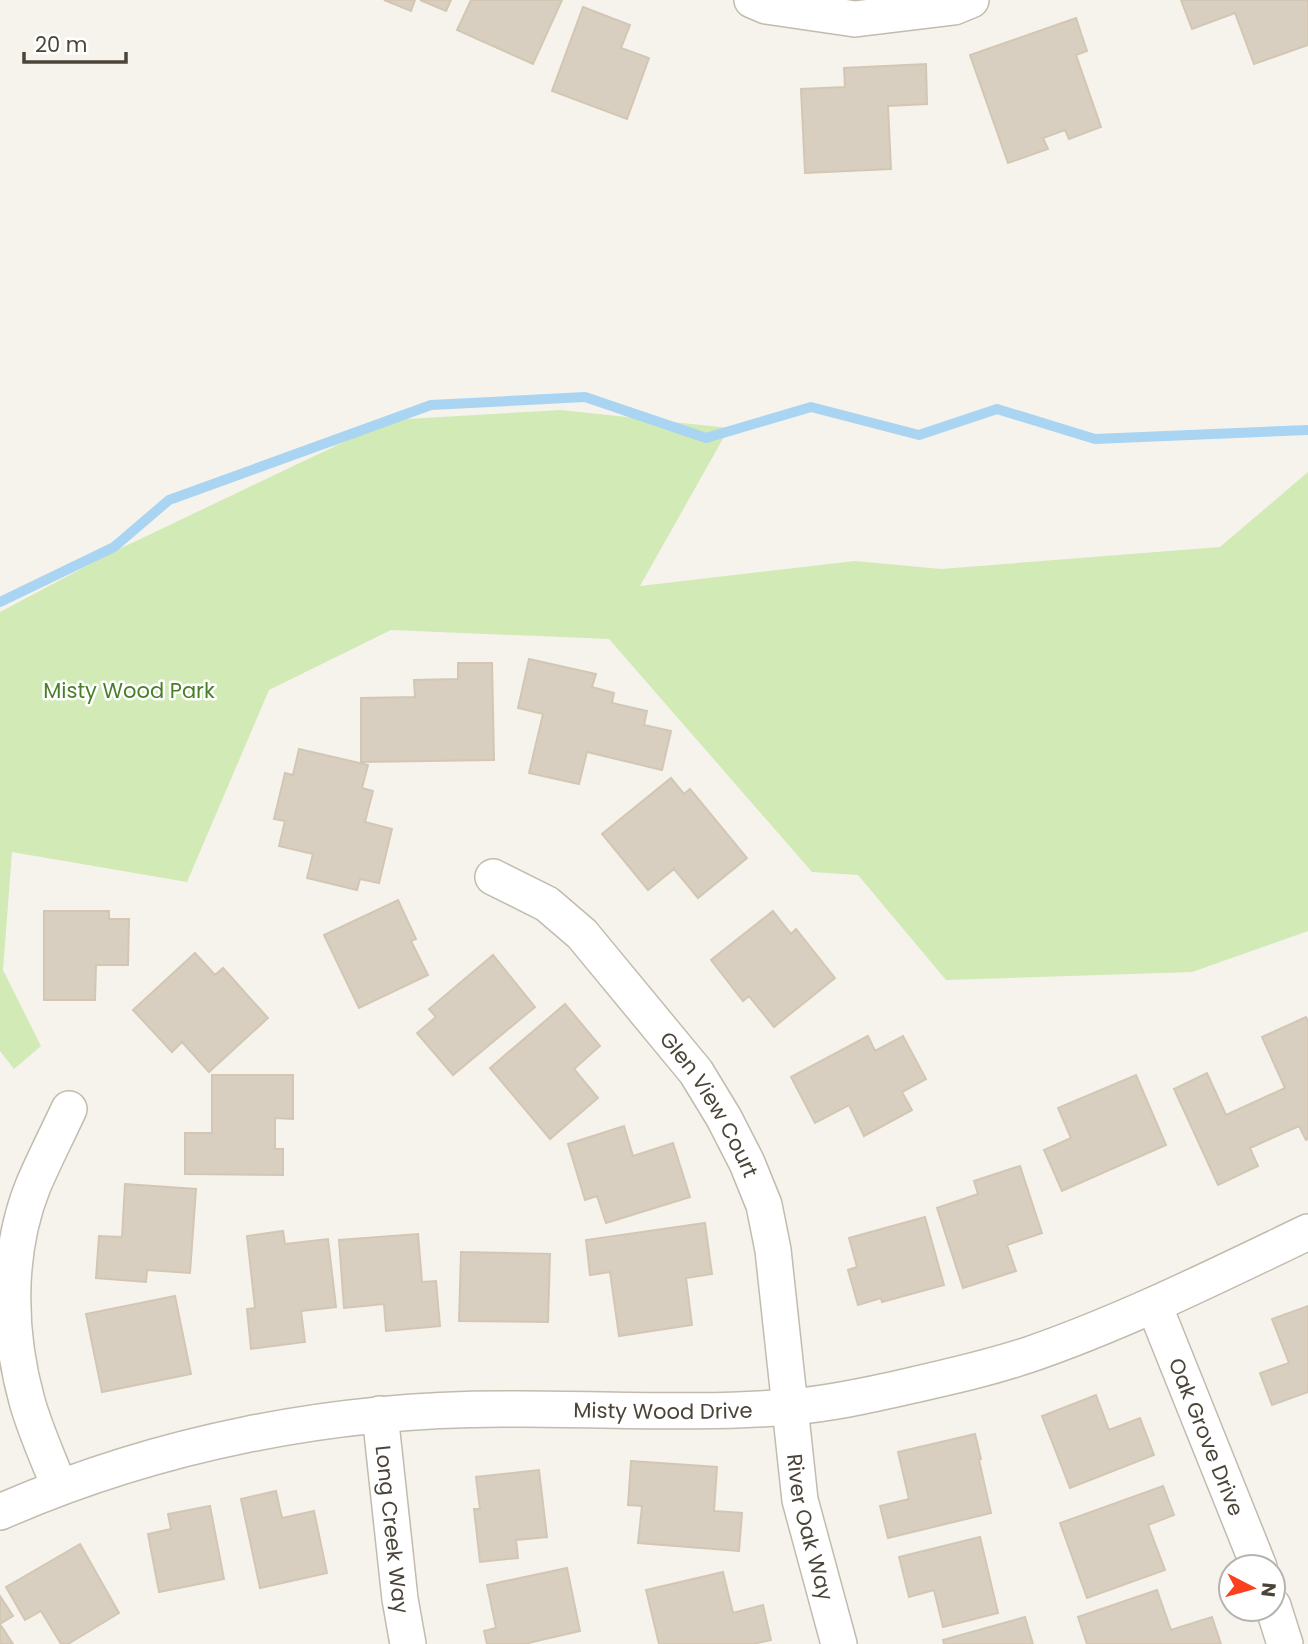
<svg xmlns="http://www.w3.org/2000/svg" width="1308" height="1644" viewBox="0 0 1308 1644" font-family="Poppins,sans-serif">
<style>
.green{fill:#d2eab5}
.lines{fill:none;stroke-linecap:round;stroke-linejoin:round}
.stream{stroke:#a9d4f2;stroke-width:10}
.building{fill:#d8cfc1;stroke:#d3c7b4;stroke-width:2}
.street-casing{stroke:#c2bbae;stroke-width:38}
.street{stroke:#fff;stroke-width:35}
.labels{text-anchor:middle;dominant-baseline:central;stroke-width:5;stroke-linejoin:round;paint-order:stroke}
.park-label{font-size:21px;fill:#4a7f2a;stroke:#fff}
.street-label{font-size:21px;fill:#4b4439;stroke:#fff}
</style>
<rect width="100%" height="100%" fill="#f6f3ec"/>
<path class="green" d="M 561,410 L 729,428 L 640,586 L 855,561 L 941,569 L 1220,547 L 1308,472 L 1308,931 L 1192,972 L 946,980 L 858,875 L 812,872 L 609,639 L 391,630 L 269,690 L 187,882 L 12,852 L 3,970 L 41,1046 L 14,1069 L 0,1051 L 0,612 L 115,551 L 390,420 Z"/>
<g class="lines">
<path class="stream" d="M 0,602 L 114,547 L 169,500 L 431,405 L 585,397 L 706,438 L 811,407 L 919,435 L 997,409 L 1095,439 L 1308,430"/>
</g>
<path class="building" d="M 384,0 L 415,0 L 411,11 Z
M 420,0 L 451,0 L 446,11 Z
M 471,0 L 562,0 L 533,64 L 457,30 Z
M 1181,0 L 1308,0 L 1308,45 L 1254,64 L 1235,13 L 1192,29 Z
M 583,7 L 630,25 L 621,48 L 649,58 L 627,119 L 552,91 Z
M 1076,18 L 1087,51 L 1076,55 L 1101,127 L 1069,139 L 1065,130 L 1043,138 L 1048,149 L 1008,163 L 970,55 Z
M 926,64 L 927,104 L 888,106 L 891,169 L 805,173 L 801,89 L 845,87 L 844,68 Z
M 529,659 L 596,674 L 592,687 L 614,693 L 612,703 L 647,711 L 644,725 L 671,731 L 662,770 L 587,752 L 579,784 L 529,773 L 543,714 L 518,708 Z
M 458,663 L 492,663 L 494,760 L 361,762 L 361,698 L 415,697 L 414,680 L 458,679 Z
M 299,749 L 368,765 L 362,788 L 373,791 L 365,822 L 392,829 L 379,883 L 360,879 L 357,890 L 307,878 L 313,854 L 279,846 L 285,821 L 274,819 L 285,773 L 293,775 Z
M 671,778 L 684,794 L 690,789 L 747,858 L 698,898 L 674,869 L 648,890 L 602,834 Z
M 398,900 L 416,939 L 411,941 L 428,975 L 359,1008 L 324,935 Z
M 44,911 L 109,911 L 109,919 L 129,919 L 128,965 L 96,965 L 95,1000 L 44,1000 Z
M 773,911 L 791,934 L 796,929 L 835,978 L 774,1027 L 749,996 L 743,1001 L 711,960 Z
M 195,953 L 215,975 L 223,968 L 268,1018 L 209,1072 L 182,1042 L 172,1052 L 133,1010 Z
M 493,955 L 535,1007 L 453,1075 L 417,1033 L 436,1017 L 429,1009 Z
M 565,1004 L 600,1046 L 574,1069 L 598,1098 L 550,1139 L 490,1068 Z
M 1306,1017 L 1308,1022 L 1308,1139 L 1306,1140 L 1299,1126 L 1250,1148 L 1258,1166 L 1218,1185 L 1174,1089 L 1207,1073 L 1226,1115 L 1285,1088 L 1262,1037 Z
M 868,1036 L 875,1051 L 903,1036 L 926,1079 L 902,1092 L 912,1110 L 864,1136 L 849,1105 L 815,1123 L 791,1077 Z
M 212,1075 L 293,1075 L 293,1119 L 275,1118 L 275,1149 L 283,1149 L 283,1175 L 185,1174 L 185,1133 L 212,1133 Z
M 1136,1075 L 1166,1145 L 1062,1191 L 1044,1150 L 1071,1138 L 1058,1108 Z
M 624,1126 L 633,1156 L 673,1143 L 690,1197 L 606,1223 L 597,1196 L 585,1200 L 568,1144 Z
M 1020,1166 L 1042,1233 L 1007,1245 L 1016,1271 L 963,1288 L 937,1208 L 978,1194 L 974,1181 Z
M 125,1184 L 196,1189 L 190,1273 L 147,1270 L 146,1282 L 96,1278 L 99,1236 L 122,1237 Z
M 925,1217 L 944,1285 L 882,1302 L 881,1298 L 858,1305 L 848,1270 L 857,1267 L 849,1238 Z
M 705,1223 L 712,1274 L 686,1278 L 692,1325 L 619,1336 L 610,1272 L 590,1275 L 586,1240 Z
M 283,1231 L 285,1244 L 328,1239 L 336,1307 L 301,1311 L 305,1342 L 251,1349 L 247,1309 L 255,1308 L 247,1236 Z
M 418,1234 L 422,1282 L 436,1281 L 440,1326 L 386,1331 L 384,1304 L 344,1308 L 339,1240 Z
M 461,1252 L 550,1254 L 548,1322 L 459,1321 Z
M 175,1296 L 191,1374 L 102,1392 L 86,1314 Z
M 1308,1306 L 1308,1392 L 1272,1405 L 1260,1373 L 1289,1363 L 1272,1319 Z
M 1096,1395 L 1109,1430 L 1140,1418 L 1154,1455 L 1070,1488 L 1042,1416 Z
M 975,1434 L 981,1459 L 979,1460 L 991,1513 L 888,1538 L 880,1506 L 909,1499 L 898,1452 Z
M 631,1461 L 717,1467 L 714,1511 L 742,1513 L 739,1551 L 638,1543 L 642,1506 L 628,1505 Z
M 539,1470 L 547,1537 L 516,1540 L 518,1558 L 480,1562 L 474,1509 L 480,1509 L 476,1477 Z
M 1163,1486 L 1174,1515 L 1148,1525 L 1165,1570 L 1087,1598 L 1060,1523 Z
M 276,1491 L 282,1518 L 314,1511 L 327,1573 L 260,1588 L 241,1499 Z
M 210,1506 L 224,1579 L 159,1592 L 148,1534 L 171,1529 L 168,1514 Z
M 980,1537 L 998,1613 L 943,1627 L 934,1590 L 909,1597 L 899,1557 Z
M 80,1544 L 119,1613 L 68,1644 L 61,1644 L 41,1611 L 25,1620 L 6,1587 Z
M 567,1568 L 580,1631 L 524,1644 L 487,1644 L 484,1631 L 496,1628 L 487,1585 Z
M 723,1572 L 733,1613 L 763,1605 L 771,1640 L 753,1644 L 659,1644 L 646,1590 Z
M 1157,1590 L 1171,1630 L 1212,1617 L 1221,1644 L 1087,1644 L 1078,1617 Z
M 0,1596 L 13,1616 L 0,1624 L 13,1644 L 0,1644 Z
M 1025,1617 L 1033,1644 L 944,1644 L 943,1640 Z"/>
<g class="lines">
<defs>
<g id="street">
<path d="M 752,0 L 766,6 L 855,19 L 954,7 L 971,0"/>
<path id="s1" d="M 493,877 L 547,904 L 582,934 L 696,1072 L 724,1118 L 747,1163 L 764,1205 L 773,1250 L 800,1500 L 839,1644"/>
<path id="s2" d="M 1154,1305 L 1259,1567"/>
<path id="s3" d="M 380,1414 L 400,1599 L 408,1644"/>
<path d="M 59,1486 C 48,1458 35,1430 27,1401 C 8,1333 6,1253 33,1186 C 44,1160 57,1135 69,1109"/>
<path id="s4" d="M 0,1512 C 158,1443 331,1409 503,1409 C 598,1408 694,1415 789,1407 C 829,1404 870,1395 909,1386 C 949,1377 989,1368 1028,1355 C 1124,1322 1216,1276 1308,1232"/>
<path d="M 1273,1606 L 1285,1644"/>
</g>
</defs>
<use href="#street" class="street-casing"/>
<use href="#street" class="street"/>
</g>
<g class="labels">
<g class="park-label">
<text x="129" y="690">Misty Wood Park</text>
</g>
<g class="street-label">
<text stroke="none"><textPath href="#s1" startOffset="320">Glen View Court</textPath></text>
<text stroke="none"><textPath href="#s4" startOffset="677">Misty Wood Drive</textPath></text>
<text stroke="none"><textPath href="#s2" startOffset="142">Oak Grove Drive</textPath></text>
<text stroke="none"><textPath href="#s1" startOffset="761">River Oak Way</textPath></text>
<text stroke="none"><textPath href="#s3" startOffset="116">Long Creek Way</textPath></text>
</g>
</g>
<g transform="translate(1252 1588) rotate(96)"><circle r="33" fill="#ffffff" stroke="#b7b4b0" stroke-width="2"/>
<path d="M0-5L12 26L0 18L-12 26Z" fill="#fc3f1d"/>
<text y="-10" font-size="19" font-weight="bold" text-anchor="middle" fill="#4b4439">N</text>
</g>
<path d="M24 52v10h102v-10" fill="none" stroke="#4b4439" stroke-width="3.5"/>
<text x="35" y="52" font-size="21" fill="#4b4439" stroke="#ffffff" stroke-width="5" paint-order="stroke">20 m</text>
</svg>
